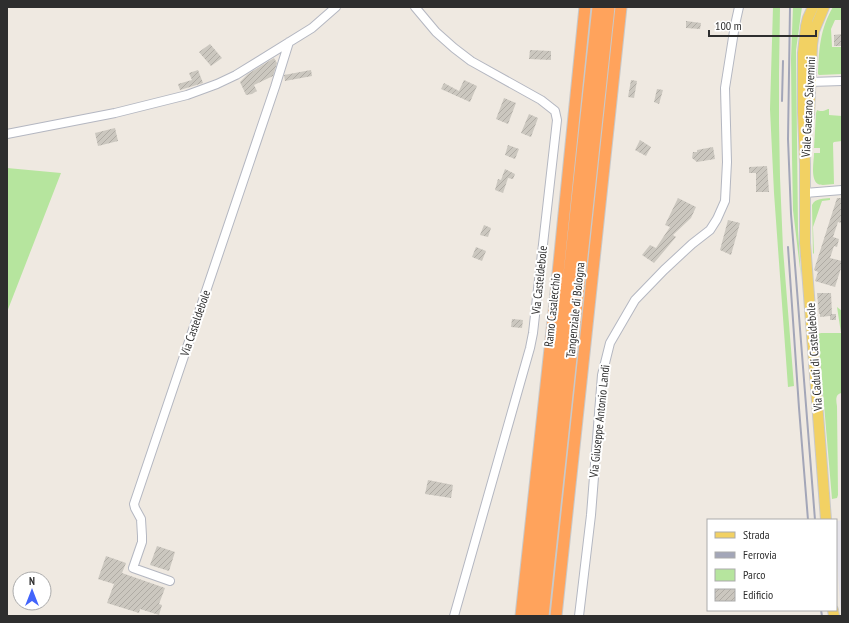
<svg xmlns="http://www.w3.org/2000/svg" width="849" height="623" viewBox="0 0 849 623" font-family="'PT Sans Narrow',sans-serif">
<style>
.industrial{fill:#e3e1e8}
.green{fill:#b6e59e}
.building{fill:url(#building-hatch)}
.lines{fill:none;stroke-linecap:round;stroke-linejoin:round}
.minor-casing{stroke:#b4b7c1;stroke-width:10}
.major-casing{stroke:#c9c9c9;stroke-width:12}
.highway-casing{stroke:#c9c9c9;stroke-width:13}
.minor{stroke:#fff;stroke-width:8}
.major{stroke:#f2d163;stroke-width:10}
.highway{stroke:#ffa35c;stroke-width:11}
.rail{stroke:#a3a6b8;stroke-width:2}
.labels{text-anchor:middle;dominant-baseline:central;stroke-width:4;stroke-linejoin:round;paint-order:stroke}
.street-label{font-size:12px;fill:#2e2e2e;stroke:#fff}
</style>
<defs>
<pattern id="building-hatch" width="6" height="6" patternUnits="userSpaceOnUse"><rect width="6" height="6" fill="#cbc7bf"/><path d="M-1 1l2-2M0 6l6-6M5 7l2-2" fill="none" stroke="#afaba4"/></pattern>
</defs>
<rect width="100%" height="100%" fill="#efe9e1"/>
<path class="industrial" d="M 842,520 L 842,616 L 841,616 L 836,548 L 836,521 Z"/>
<path class="green" d="M 773,7 L 780,7 L 779,73 L 779,123 L 780,177 L 783,249 L 794,386 L 788,387 L 774,193 L 770,109 Z
M 793,7 L 802,7 L 796,50 L 798,230 L 801,277 L 793,210 L 792,157 L 791,59 Z
M 833,7 L 842,7 L 842,20 L 835,20 L 831,29 L 832,47 L 842,47 L 842,74 L 819,75 L 818,74 C 819,49 820,29 833,7 Z
M 828,109 L 829,109 L 829,115 L 842,116 L 842,141 L 834,142 L 833,143 L 834,184 C 829,184 822,186 818,184 C 810,179 814,161 814,153 L 820,153 L 820,148 L 814,148 L 816,113 L 817,110 C 820,112 825,111 828,109 Z
M 7,168 L 61,173 L 7,312 Z
M 830,198 L 830,200 L 822,201 L 813,227 L 814,252 L 814,253 L 813,254 L 812,205 C 815,198 824,199 830,198 Z
M 837,307 L 842,311 L 842,393 C 835,394 836,400 837,406 L 838,495 L 837,498 L 832,499 L 818,334 L 821,333 L 841,333 Z"/>
<path class="building" d="M 686,21 L 701,23 L 700,29 L 686,28 Z
M 842,34 L 842,46 L 834,46 L 834,35 Z
M 210,44 L 222,58 L 211,66 L 199,52 Z
M 530,50 L 551,51 L 551,60 L 529,59 Z
M 274,58 L 277,63 L 273,76 L 254,85 L 257,91 L 252,94 L 246,95 L 240,82 L 248,74 Z
M 198,70 L 203,83 L 180,90 L 178,84 L 192,80 L 189,73 Z
M 311,70 L 312,76 L 285,81 L 284,75 Z
M 464,80 L 477,86 L 470,102 L 441,89 L 444,83 L 459,91 Z
M 631,80 L 637,81 L 634,98 L 628,97 Z
M 657,89 L 663,90 L 659,104 L 654,102 Z
M 504,98 L 516,103 L 508,124 L 496,119 Z
M 529,114 L 538,118 L 531,137 L 521,133 Z
M 115,128 L 118,141 L 98,146 L 95,133 Z
M 640,140 L 651,147 L 646,156 L 635,150 Z
M 508,145 L 519,149 L 515,159 L 505,155 Z
M 713,147 L 715,159 L 697,162 L 692,158 L 693,152 L 697,152 L 697,150 Z
M 767,166 L 769,192 L 756,192 L 756,173 L 749,173 L 749,167 Z
M 505,169 L 515,174 L 513,179 L 508,178 L 503,193 L 495,190 L 498,179 L 501,180 Z
M 678,198 L 696,207 L 691,218 L 673,235 L 676,237 L 654,263 L 642,255 L 650,245 L 656,248 L 670,227 L 665,225 Z
M 837,198 L 842,198 L 842,223 L 838,222 L 833,237 L 839,239 L 837,247 L 834,246 L 830,258 L 842,261 L 842,265 L 835,287 L 815,281 L 818,272 L 814,270 Z
M 728,220 L 740,223 L 731,255 L 720,250 Z
M 484,225 L 491,228 L 488,237 L 480,235 Z
M 476,247 L 486,251 L 482,261 L 472,257 Z
M 817,293 L 831,293 L 832,314 L 836,314 L 836,320 L 830,320 L 830,316 L 820,317 L 820,314 L 819,314 Z
M 512,319 L 523,320 L 522,328 L 511,327 Z
M 428,480 L 453,485 L 451,498 L 425,494 Z
M 157,546 L 175,552 L 169,571 L 150,565 Z
M 106,556 L 126,563 L 122,573 L 165,588 L 159,604 L 162,605 L 159,615 L 140,609 L 139,613 L 107,603 L 114,584 L 98,579 Z"/>
<g class="lines">
<defs>
<path id="minor" d="M 415,7 L 436,32 L 454,48 L 471,61 L 541,100 L 555,111 L 557,120 L 533,333 L 530,348 L 454,616
M 810,82 L 842,81
M 7,134 L 115,113 L 187,95 L 217,84 L 236,75 L 312,28 L 336,7
M 805,193 L 842,190
M 170,581 L 133,568 L 142,542 L 142,536 L 141,519 L 135,508 L 134,504 L 275,87 L 289,42
M 579,616 L 591,515 L 602,375 L 610,343 L 635,300 L 664,270 L 692,244 L 710,230 L 717,219 L 725,201 L 727,162 L 725,88 L 735,25 L 739,7"/>
<path id="major" d="M 813,7 L 808,18 L 806,26 L 803,53 L 803,112 L 805,164 L 805,243 L 826,520
M 809,116 L 812,45 L 814,31 L 824,7
M 833,610 L 834,616"/>
<path id="highway" d="M 521,616 L 556,293 L 585,7
M 532,616 L 598,7
M 543,616 L 609,7
M 556,616 L 621,7"/>
</defs>
<use href="#minor" class="minor-casing"/>
<use href="#major" class="major-casing"/>
<use href="#highway" class="highway-casing"/>
<use href="#minor" class="minor"/>
<use href="#major" class="major"/>
<use href="#highway" class="highway"/>
<path class="rail" d="M 790,7 L 788,139 L 791,214 L 815,520
M 782,101 L 783,61
M 788,247 L 799,408 L 808,520
M 821,610 L 822,616"/>
</g>
<g class="labels">
<g class="street-label">
<text transform="translate(808 107) rotate(-87)">Viale Gaetano Salvemini</text>
<text transform="translate(539 280) rotate(-84)">Via Casteldebole</text>
<text transform="translate(552 310) rotate(-84)">Ramo Casalecchio</text>
<text transform="translate(575 310) rotate(-84)">Tangenziale di Bologna</text>
<text transform="translate(195 323) rotate(-71)">Via Casteldebole</text>
<text transform="translate(814 357) rotate(-94)">Via Caduti di Casteldebole</text>
<text transform="translate(599 421) rotate(-84)">Via Giuseppe Antonio Landi</text>
</g>
</g>
<rect width="849" height="623" fill="none" stroke="#2e2e2e" stroke-width="16"/>
<rect x="707" y="519" width="130" height="92" fill="#ffffff" stroke="#ababab"/>
<rect x="715" y="532" width="20" height="6" fill="#f2d163" stroke="#ababab"/>
<text x="743" y="539" font-size="12" fill="#2e2e2e">Strada</text>
<rect x="715" y="552" width="20" height="6" fill="#a3a6b8" stroke="#ababab"/>
<text x="743" y="559" font-size="12" fill="#2e2e2e">Ferrovia</text>
<rect x="715" y="569" width="20" height="12" fill="#b6e59e" stroke="#ababab"/>
<text x="743" y="579" font-size="12" fill="#2e2e2e">Parco</text>
<rect x="715" y="589" width="20" height="12" fill="url(#building-hatch)" stroke="#ababab"/>
<text x="743" y="599" font-size="12" fill="#2e2e2e">Edificio</text>
<g transform="translate(32 591)"><circle r="19" fill="#ffffff" stroke="#ababab"/>
<path d="M0-3L7 15L0 10L-7 15Z" fill="#4264fb"/>
<text y="-6" font-size="11" font-weight="bold" text-anchor="middle" fill="#2e2e2e">N</text>
</g>
<path d="M709 30v6h107v-6" fill="none" stroke="#2e2e2e" stroke-width="2"/>
<text x="715" y="30" font-size="12" fill="#2e2e2e" stroke="#ffffff" stroke-width="3" paint-order="stroke">100 m</text>
</svg>
